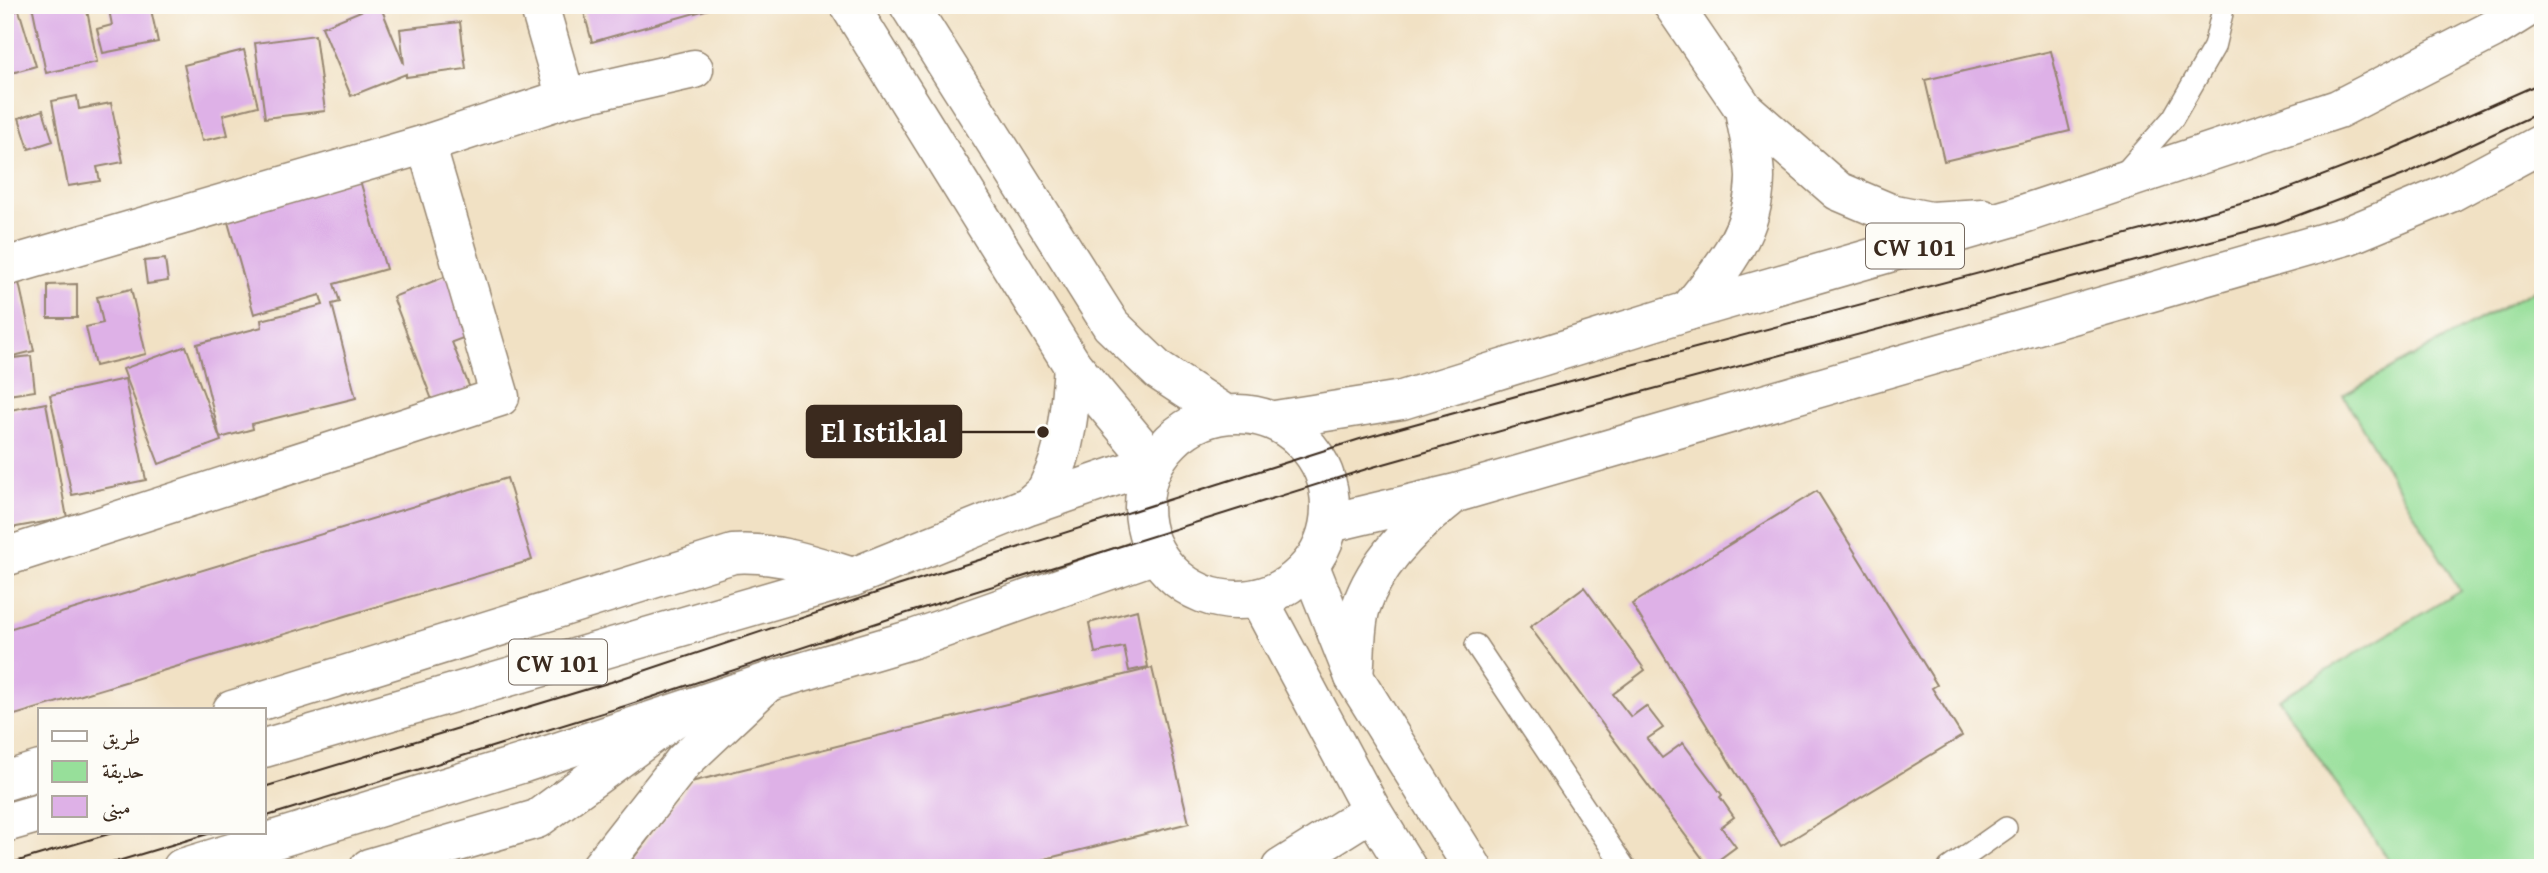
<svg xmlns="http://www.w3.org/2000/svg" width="2548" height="873" viewBox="0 0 2548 873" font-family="'Gentium Book Plus',Amiri,serif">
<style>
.green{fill:#97df9a;stroke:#69845c;stroke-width:2}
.building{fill:#deb1e7}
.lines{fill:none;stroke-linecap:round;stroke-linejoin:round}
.service-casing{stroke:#968671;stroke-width:24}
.minor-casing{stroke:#968671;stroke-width:41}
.tertiary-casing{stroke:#968671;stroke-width:41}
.secondary-casing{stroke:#968671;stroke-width:41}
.primary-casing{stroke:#968671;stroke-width:41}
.service{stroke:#fff;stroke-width:21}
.minor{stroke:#fff;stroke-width:38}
.tertiary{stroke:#fff;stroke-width:38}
.secondary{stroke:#fff;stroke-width:38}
.primary{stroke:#fff;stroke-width:38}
.tram{stroke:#3b2a1e;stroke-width:2}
.labels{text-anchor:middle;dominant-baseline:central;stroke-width:5;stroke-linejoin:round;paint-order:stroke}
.shield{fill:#fdfcf7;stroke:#75695f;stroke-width:2}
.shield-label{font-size:26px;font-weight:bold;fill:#3b2a1e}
.leader{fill:none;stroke:#3b2a1e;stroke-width:2.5}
.callout-dot{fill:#3b2a1e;stroke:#fdfcf7;stroke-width:2.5}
.callout{fill:#3b2a1e;stroke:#3b2a1e;stroke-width:2.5}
.callout-label{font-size:30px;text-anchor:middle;font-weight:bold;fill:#fff}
</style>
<rect width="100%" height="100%" fill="#fdfcf7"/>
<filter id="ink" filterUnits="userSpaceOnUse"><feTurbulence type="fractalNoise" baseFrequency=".0143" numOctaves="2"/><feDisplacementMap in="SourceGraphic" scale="14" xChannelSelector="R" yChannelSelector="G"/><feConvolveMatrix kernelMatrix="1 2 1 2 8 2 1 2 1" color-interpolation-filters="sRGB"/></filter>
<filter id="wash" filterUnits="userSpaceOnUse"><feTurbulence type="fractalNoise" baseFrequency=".00686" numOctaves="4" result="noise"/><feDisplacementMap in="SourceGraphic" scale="28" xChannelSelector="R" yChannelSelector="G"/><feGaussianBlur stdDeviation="1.57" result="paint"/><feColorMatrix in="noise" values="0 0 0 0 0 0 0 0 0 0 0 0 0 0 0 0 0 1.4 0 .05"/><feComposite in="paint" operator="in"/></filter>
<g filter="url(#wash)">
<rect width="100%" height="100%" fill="#f1e1c4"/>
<path class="green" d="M 2543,285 L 2543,868 L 2394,868 L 2279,699 L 2460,591 L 2343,395 Z"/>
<g id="blocks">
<path class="building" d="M 32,5 L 86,5 L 97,62 L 46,73 Z
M 108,5 L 150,5 L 158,42 L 103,53 L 97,29 L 112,25 Z
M 375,5 L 380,5 L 404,64 L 400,29 L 460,22 L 466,69 L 406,77 L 406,74 L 351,96 L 322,27 Z
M 582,5 L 720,5 L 720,6 L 592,42 Z
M 19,10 L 36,66 L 5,75 L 5,14 Z
M 315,35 L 325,111 L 265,118 L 255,43 Z
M 244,50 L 258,106 L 223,115 L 228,135 L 202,141 L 184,65 Z
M 2051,51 L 2070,131 L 1944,161 L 1925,80 Z
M 77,96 L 79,109 L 111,103 L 123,162 L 97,167 L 100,181 L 68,186 L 52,101 Z
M 43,110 L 53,141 L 29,149 L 19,118 Z
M 359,177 L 386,269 L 334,284 L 340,302 L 332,304 L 356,398 L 252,424 L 253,429 L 220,438 L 197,344 L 262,327 L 261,320 L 323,305 L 320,295 L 254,314 L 226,215 Z
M 165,259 L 168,281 L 147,284 L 144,261 Z
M 457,272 L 479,332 L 452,342 L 471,391 L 434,405 L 393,297 Z
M 18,278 L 34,351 L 5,358 L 5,280 Z
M 77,284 L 77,318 L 48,318 L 48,285 Z
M 131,289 L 146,354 L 95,366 L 86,327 L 103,323 L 97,297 Z
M 186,346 L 221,441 L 159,464 L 123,369 Z
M 31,356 L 35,391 L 8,395 L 5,359 Z
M 125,379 L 146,480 L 72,495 L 50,395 Z
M 46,403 L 67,518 L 5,529 L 5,411 Z
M 507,478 L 532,560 L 5,718 L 5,630 Z
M 1817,491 L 1937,685 L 1932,688 L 1962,736 L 1781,846 L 1632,604 Z
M 1584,587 L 1645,670 L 1613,694 L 1631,717 L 1646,706 L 1663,728 L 1647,739 L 1662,758 L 1683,743 L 1722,795 L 1720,797 L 1734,817 L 1721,827 L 1736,847 L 1709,867 L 1530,627 Z
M 1137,610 L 1148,667 L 1129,671 L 1124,647 L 1095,653 L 1089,623 Z
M 1152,668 L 1189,823 L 1017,866 L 1018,868 L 626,868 L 691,782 Z"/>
</g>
</g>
<g filter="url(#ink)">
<use href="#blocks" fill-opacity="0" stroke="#968671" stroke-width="2"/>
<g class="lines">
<defs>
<path id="service" d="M 2123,175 L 2173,118 L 2214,47 L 2224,5
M 1476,645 L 1625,868
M 1949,868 L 2006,828"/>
<path id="minor" d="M 539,5 L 566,98
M 1673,5 L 1744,109 L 1838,191 L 1890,213 L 1930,221 L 1983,218
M 5,267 L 426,144 L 566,98 L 694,69
M 1688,311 C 1721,270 1754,234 1755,178 C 1755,156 1747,131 1744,109
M 5,557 L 500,397 L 426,144
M 232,710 L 733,554 C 775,551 813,565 853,577
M 5,781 L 40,770
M 369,868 L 537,819 L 679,715
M 600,868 L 684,761 L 768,682
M 1281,868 L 1372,811"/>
<path id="tertiary" d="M 1310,566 L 1354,677 L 1473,868
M 1258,598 L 1372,811 L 1407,868"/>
<path id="secondary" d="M 849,5 L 1073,366 L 1154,463
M 909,5 L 1111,325 L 1159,371 L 1223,413"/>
<path id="primary" d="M1144 507a93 93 0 1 1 186 0a93 93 0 1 1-186 0Z
M 1275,420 L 1402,400 L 1688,311 L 2017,216 L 2338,109 L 2492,30 L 2532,5
M 1029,506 C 1035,500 1045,494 1048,486 C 1067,450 1070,406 1073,366
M 1330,523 L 1456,493 L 2349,235 L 2450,193 L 2543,143
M 1354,677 C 1356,657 1355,626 1361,607 C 1376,562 1412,527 1448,499
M 264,748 L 853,577 L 1029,506 L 1154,463
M 5,823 L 40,813
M 182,868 L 524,763 L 768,682 L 913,639 L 1156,554"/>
</defs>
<use href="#service" class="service-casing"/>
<use href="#minor" class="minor-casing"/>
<use href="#tertiary" class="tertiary-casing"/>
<use href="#secondary" class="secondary-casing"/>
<use href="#primary" class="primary-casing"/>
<use href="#service" class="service"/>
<use href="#minor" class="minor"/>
<use href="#tertiary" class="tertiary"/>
<use href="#secondary" class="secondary"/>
<use href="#primary" class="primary"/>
<path class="tram" d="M 264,787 L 611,682 L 894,587 L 1360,439 L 1578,379 L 2267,197 L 2392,149 L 2543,82
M 264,817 L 625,706 L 907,613 L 1373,467 L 1589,406 L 2275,224 L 2404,175 L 2543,111
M 5,865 L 112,833
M 95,868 L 211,833"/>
</g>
</g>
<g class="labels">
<g class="shield">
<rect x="1866" y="223.5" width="98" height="45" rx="5"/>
<rect x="509" y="639.5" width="98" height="45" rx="5"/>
</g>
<g class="shield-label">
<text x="1915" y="246">CW 101</text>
<text x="558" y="662">CW 101</text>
</g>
</g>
<path class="leader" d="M1043 432L961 432"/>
<circle class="callout-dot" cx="1043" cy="432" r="7"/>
<rect class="callout" x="807" y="406" width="154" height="51" rx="7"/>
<g class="callout-label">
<text x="884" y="442">El Istiklal</text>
</g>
<rect width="2548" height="873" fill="none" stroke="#fdfcf7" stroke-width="28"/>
<rect x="38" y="708" width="228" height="126" fill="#fdfcf7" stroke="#afa8a0" stroke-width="2"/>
<rect x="52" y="731" width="35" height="10" fill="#ffffff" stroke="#afa8a0" stroke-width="2"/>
<text x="102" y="744" font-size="21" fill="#3b2a1e">طريق</text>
<rect x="52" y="761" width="35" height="21" fill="#97df9a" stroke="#afa8a0" stroke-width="2"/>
<text x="102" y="778" font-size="21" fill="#3b2a1e">حديقة</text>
<rect x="52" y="796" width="35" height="21" fill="#deb1e7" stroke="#afa8a0" stroke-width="2"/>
<text x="102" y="814" font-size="21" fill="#3b2a1e">مبنى</text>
</svg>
